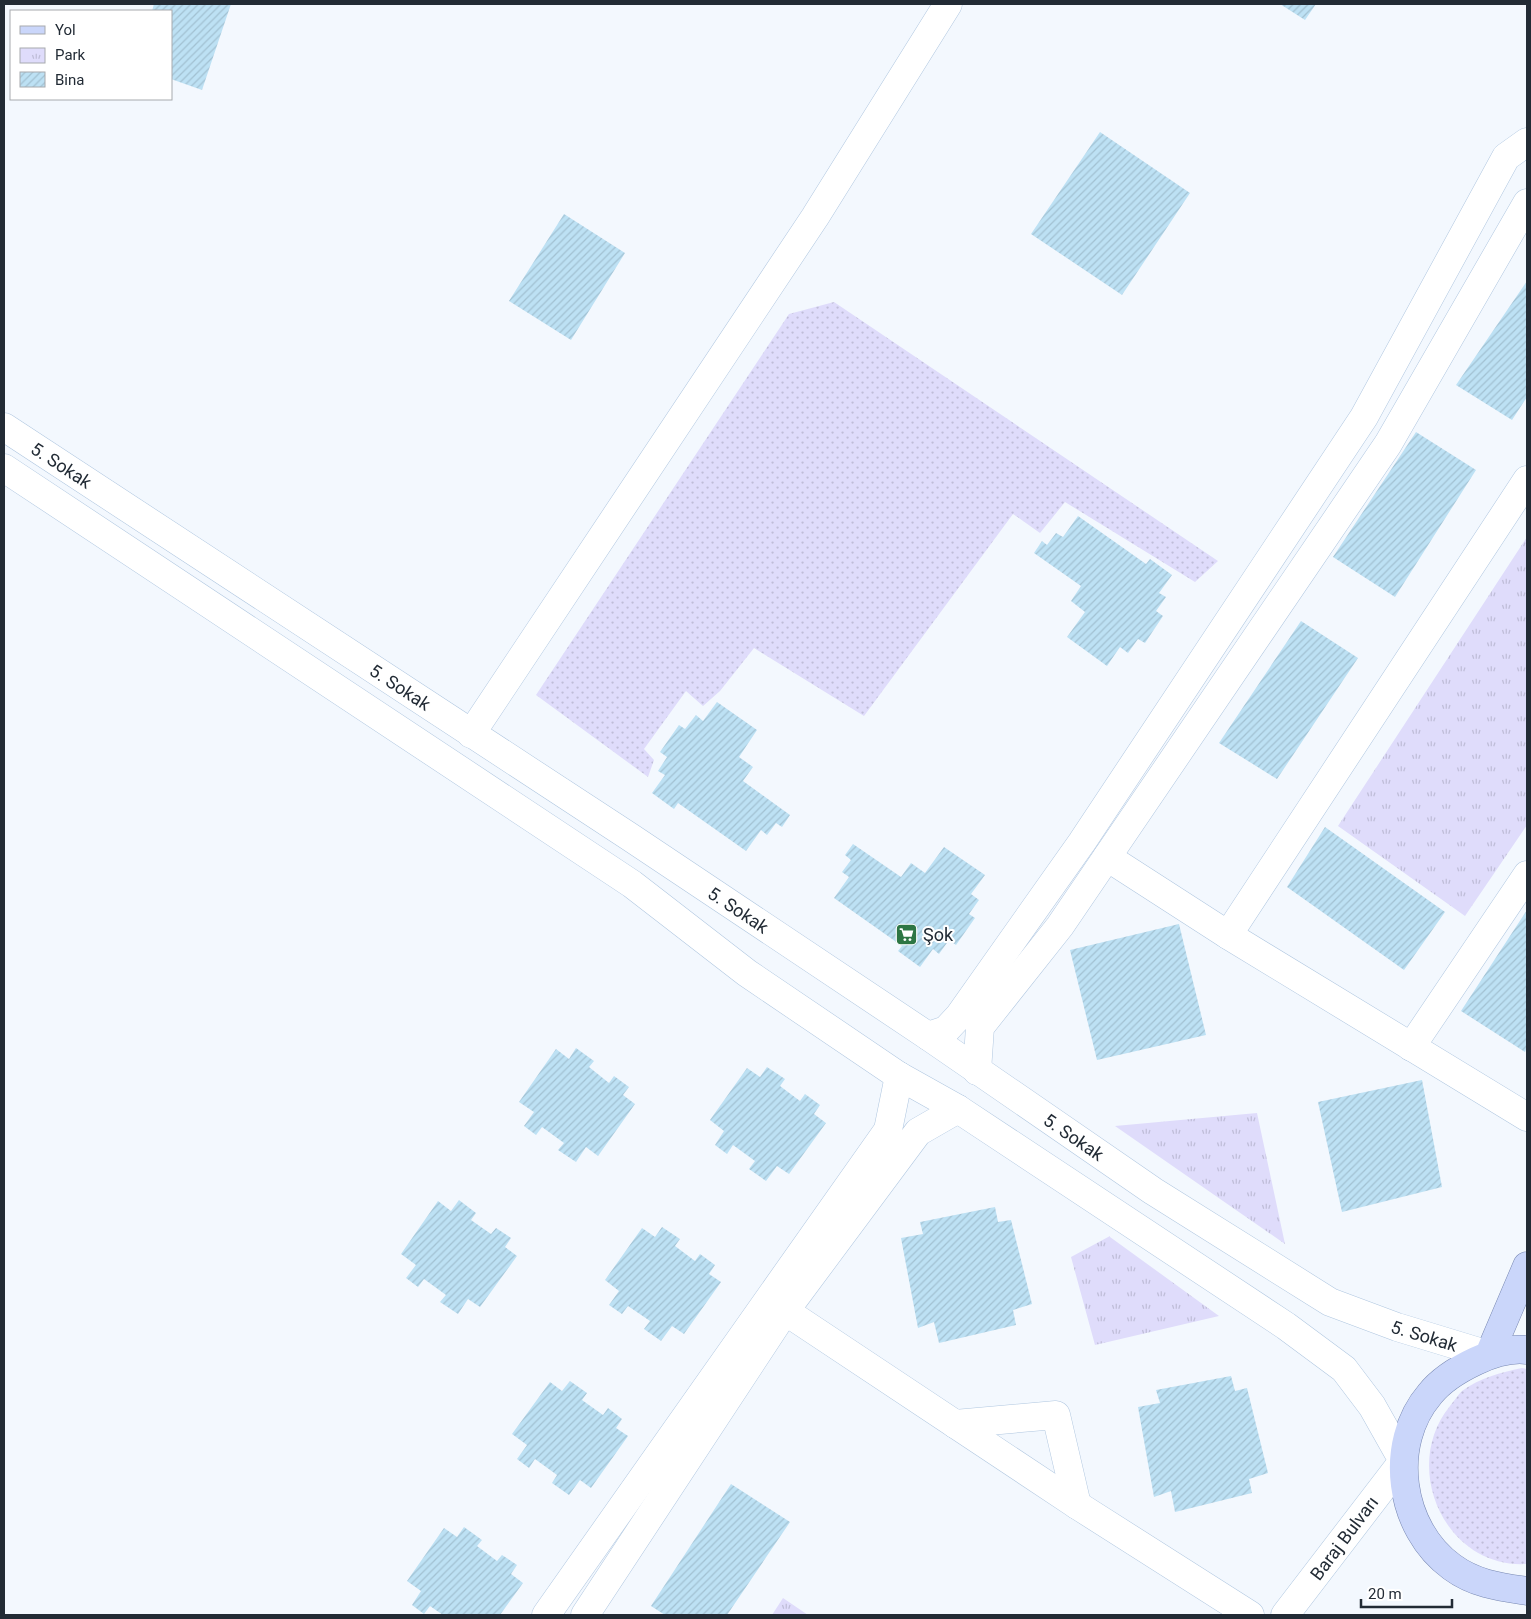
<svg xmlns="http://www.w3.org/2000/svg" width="1531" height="1619" viewBox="0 0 1531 1619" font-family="Roboto,sans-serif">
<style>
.grass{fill:url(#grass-dots)}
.park{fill:url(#park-tufts)}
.building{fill:url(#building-hatch)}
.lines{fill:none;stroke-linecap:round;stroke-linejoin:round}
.minor-casing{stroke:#b0c7e0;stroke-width:29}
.major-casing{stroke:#7888b2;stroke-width:29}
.minor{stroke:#fff;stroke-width:28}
.major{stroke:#cad6fa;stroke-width:28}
.labels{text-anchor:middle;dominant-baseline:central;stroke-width:4;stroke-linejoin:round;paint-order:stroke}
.street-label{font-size:18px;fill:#222b35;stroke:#fff}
.poi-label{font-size:18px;fill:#222b35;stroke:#fff;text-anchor:start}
</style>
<defs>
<pattern id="grass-dots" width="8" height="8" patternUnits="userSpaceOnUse" patternTransform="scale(1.25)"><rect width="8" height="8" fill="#dfdcfb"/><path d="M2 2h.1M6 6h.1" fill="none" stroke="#bfbdd8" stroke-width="1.8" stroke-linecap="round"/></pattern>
<pattern id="park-tufts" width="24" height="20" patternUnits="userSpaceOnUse" patternTransform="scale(1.25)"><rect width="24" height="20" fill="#dfdcfb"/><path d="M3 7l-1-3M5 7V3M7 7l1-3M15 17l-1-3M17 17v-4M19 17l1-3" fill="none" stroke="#bfbdd8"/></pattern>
<pattern id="building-hatch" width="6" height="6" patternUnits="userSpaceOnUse" patternTransform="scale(1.25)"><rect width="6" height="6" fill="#bde1f4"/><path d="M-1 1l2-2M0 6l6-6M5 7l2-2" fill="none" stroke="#a2c1d2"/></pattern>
</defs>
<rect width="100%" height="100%" fill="#f3f8fe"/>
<path class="grass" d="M 834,302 L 1218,561 L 1195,582 L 1065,502 L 1040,533 L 1013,514 L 864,716 L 754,648 L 720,691 L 703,706 L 686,691 L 644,749 L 654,760 L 648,777 L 536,695 L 789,314 Z
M 1522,1368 L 1527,1369 L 1527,1564 C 1445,1569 1400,1467 1450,1406 C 1454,1401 1458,1395 1462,1391 C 1481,1377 1500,1373 1522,1368 Z"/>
<path class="park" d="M 1527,537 L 1527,825 L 1465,916 L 1338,826 Z
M 1257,1113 L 1285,1244 L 1115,1126 Z
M 1110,1236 L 1110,1237 L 1219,1316 L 1095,1345 L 1071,1257 Z
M 783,1598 L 808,1615 L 772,1615 Z"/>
<path class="building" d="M 154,4 L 231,4 L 202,90 L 171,79 L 171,11 L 152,11 Z
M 1280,4 L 1316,4 L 1305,20 Z
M 1100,132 L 1190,193 L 1122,295 L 1031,234 Z
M 564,214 L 625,253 L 571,340 L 509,301 Z
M 1527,281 L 1527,397 L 1512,420 L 1456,385 Z
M 1416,432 L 1476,470 L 1395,597 L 1333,557 Z
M 1078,516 L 1146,564 L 1150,559 L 1172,575 L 1159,593 L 1166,597 L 1156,611 L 1163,616 L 1145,643 L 1138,639 L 1128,653 L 1120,647 L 1107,666 L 1067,637 L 1085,612 L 1071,601 L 1081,586 L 1034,553 L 1042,541 L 1047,545 L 1056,533 L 1063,537 Z
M 1301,621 L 1358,658 L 1277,779 L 1219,743 Z
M 717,702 L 757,730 L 739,757 L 753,767 L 743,781 L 790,815 L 782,827 L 776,823 L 767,835 L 761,830 L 746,851 L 678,803 L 674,809 L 652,793 L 665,775 L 658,771 L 667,757 L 660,752 L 679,725 L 685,729 L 696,715 L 703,721 Z
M 1325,827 L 1445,912 L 1404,970 L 1287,887 Z
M 853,844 L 901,877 L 911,863 L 925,873 L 944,847 L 985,875 L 971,894 L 979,900 L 969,914 L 975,918 L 956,945 L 949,940 L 939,954 L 933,949 L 920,967 L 898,951 L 902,946 L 834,898 L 849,877 L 842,872 L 851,860 L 845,855 Z
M 1527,910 L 1527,1047 L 1525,1052 L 1461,1011 Z
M 1179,924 L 1206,1035 L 1097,1060 L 1070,950 Z
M 576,1048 L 594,1061 L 589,1067 L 609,1083 L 614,1076 L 629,1087 L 623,1095 L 635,1104 L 598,1156 L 586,1147 L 576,1162 L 558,1150 L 564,1143 L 542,1127 L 536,1135 L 524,1126 L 534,1112 L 519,1102 L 556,1049 L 569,1059 Z
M 767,1067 L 785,1079 L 780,1086 L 800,1101 L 805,1094 L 820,1105 L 814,1114 L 826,1123 L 789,1174 L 777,1166 L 766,1181 L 749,1169 L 755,1161 L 733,1145 L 727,1154 L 715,1145 L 724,1131 L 710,1120 L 747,1068 L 760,1077 Z
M 1422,1080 L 1442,1187 L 1342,1212 L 1318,1102 Z
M 459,1200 L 476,1213 L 471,1220 L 491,1234 L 496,1228 L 511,1238 L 505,1247 L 517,1256 L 480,1307 L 468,1299 L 458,1314 L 440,1302 L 446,1295 L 424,1279 L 418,1287 L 406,1278 L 416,1265 L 401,1254 L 438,1201 L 451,1211 Z
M 995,1207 L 998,1222 L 1011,1220 L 1032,1304 L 1013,1310 L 1016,1325 L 939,1343 L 934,1322 L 918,1328 L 901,1238 L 923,1234 L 920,1222 Z
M 662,1227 L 680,1239 L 675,1246 L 695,1261 L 700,1254 L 715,1265 L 709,1274 L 721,1282 L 684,1334 L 672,1326 L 661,1341 L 644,1329 L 650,1321 L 628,1306 L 622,1314 L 609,1305 L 619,1291 L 605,1280 L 642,1228 L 655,1237 Z
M 1231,1376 L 1235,1391 L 1247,1388 L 1268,1473 L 1249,1479 L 1252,1493 L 1175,1512 L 1171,1491 L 1154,1497 L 1138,1407 L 1160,1403 L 1156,1390 Z
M 570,1381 L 587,1393 L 582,1400 L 603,1415 L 608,1408 L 622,1419 L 616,1428 L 628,1436 L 591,1488 L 580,1480 L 569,1495 L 552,1483 L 557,1475 L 535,1459 L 529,1468 L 517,1459 L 527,1445 L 512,1434 L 550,1382 L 562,1391 Z
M 731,1484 L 790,1522 L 727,1615 L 665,1615 L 651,1606 Z
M 464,1527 L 482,1540 L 477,1546 L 497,1561 L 502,1555 L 517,1565 L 511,1574 L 523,1583 L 500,1615 L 443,1615 L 430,1606 L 424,1614 L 412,1605 L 421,1591 L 407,1581 L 444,1528 L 457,1537 Z"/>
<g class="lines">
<defs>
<g id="minor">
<path id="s1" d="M 4,427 L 630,837 L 928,1036 L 1153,1191 L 1330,1302 L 1397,1327 L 1489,1355"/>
<path d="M 4,468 L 632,884 L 747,973 L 899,1076 L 958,1109 L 1286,1326 L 1344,1369 L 1372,1406 L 1403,1461 L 1285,1615"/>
<path d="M 471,734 L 815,217 L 948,4"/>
<path d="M 1107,857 L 1228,935 L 1527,1117"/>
<path d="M 1228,935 L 1527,480"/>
<path d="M 928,1036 L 946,1030 L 959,1016 L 1082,842 L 1364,417 L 1506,157 L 1527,142"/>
<path d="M 1411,1047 L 1527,875"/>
<path d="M 977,1071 L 980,1027 L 1060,926 L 1388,444 L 1527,203"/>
<path d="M 785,1311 L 1077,1505 L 1250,1615"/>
<path d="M 955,1424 L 1056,1415 L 1077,1505"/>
<path d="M 546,1615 L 888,1130 L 899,1076"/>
<path d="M 585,1615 L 785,1311 L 918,1132 L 958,1109"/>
</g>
<path id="major" d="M 1527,1350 C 1511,1348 1491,1354 1476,1361 C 1459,1369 1442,1379 1430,1394 C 1387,1444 1399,1529 1452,1567 C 1475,1584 1500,1587 1527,1591
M 1489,1355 L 1527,1266"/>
</defs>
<use href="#minor" class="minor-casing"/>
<use href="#major" class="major-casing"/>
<use href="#minor" class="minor"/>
<use href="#major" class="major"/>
</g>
<defs>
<symbol id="supermarket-square" viewBox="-11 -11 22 22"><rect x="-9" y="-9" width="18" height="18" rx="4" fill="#2d7644" stroke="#fff"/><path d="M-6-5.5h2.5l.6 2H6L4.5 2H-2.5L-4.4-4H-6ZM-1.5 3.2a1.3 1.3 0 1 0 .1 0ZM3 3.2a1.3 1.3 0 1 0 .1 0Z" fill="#fff"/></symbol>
</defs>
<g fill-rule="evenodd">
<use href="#supermarket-square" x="894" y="922" width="25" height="25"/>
</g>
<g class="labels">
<g class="street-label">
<text stroke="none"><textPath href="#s1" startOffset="69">5. Sokak</textPath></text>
<text stroke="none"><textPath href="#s1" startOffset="474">5. Sokak</textPath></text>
<text stroke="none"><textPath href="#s1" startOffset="879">5. Sokak</textPath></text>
<text stroke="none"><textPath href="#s1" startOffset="1284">5. Sokak</textPath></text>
<text stroke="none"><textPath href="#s1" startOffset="1689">5. Sokak</textPath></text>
<text transform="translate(1344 1538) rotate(-53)">Baraj Bulvarı</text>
</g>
<g class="poi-label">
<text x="923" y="934">Şok</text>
</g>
</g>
<rect width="1531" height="1619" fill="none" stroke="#222b35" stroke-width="10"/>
<rect x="10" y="10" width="162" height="90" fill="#ffffff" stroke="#a7aaae"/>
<rect x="20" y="26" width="25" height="8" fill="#cad6fa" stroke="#a7aaae"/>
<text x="55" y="35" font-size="15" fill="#222b35">Yol</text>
<rect x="20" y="48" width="25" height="15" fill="url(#park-tufts)" stroke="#a7aaae"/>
<text x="55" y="60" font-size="15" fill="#222b35">Park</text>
<rect x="20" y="72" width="25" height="15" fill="url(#building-hatch)" stroke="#a7aaae"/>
<text x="55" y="85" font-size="15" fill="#222b35">Bina</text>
<path d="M1361 1599v8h91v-8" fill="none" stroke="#222b35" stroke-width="2.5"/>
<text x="1368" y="1599" font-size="15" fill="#222b35" stroke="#ffffff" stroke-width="4" paint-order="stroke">20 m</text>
</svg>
